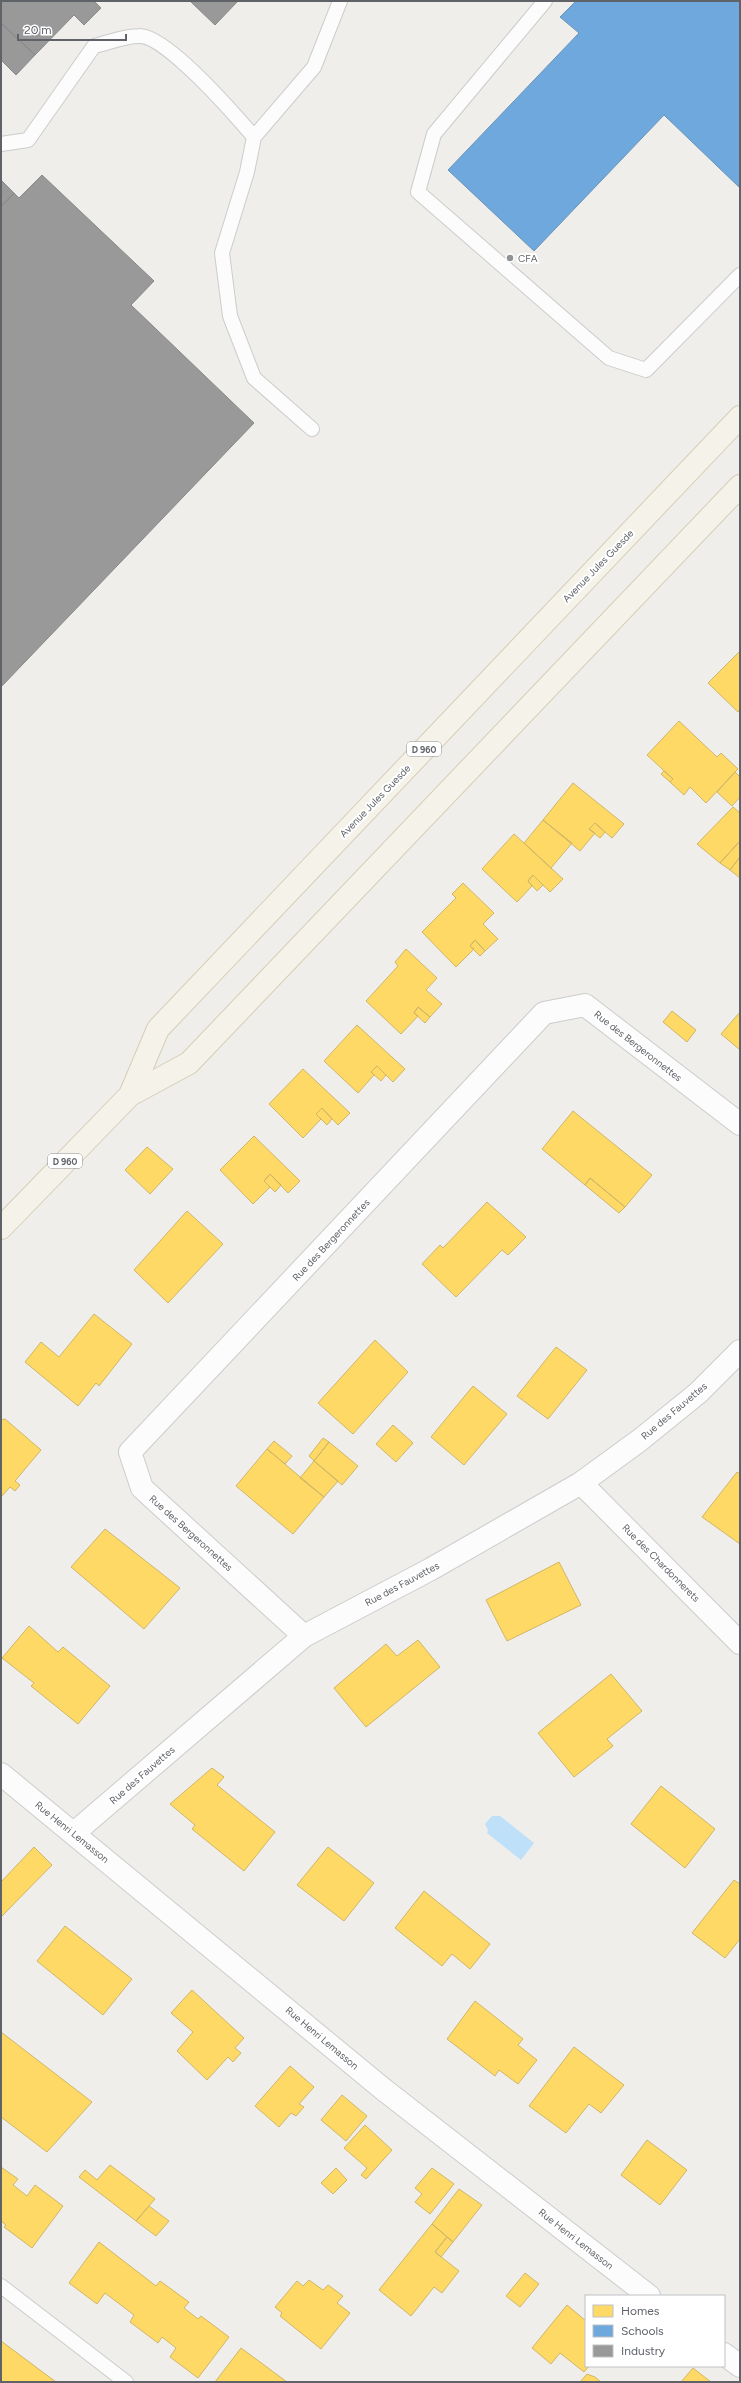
<svg xmlns="http://www.w3.org/2000/svg" width="741" height="2383" viewBox="0 0 741 2383" font-family="Figtree,sans-serif">
<style>
.water{fill:#bfe0f9}
.homes{fill:#ffd966;stroke:#cfb667}
.schools{fill:#6fa8dc;stroke:#6a93b9}
.industry{fill:#999;stroke:#88898a}
.lines{fill:none;stroke-linecap:round;stroke-linejoin:round}
.lane-casing{stroke:#cbcccc;stroke-width:16}
.street-casing{stroke:#cbcccc;stroke-width:24}
.primary-casing{stroke:#d7ceb8;stroke-width:24}
.lane{stroke:#fdfcfc;stroke-width:14}
.street{stroke:#fdfcfc;stroke-width:22}
.primary{stroke:#f4f2e9;stroke-width:22}
.poi-dot{fill:#919496;stroke:#fff;stroke-width:1.5}
.labels{text-anchor:middle;dominant-baseline:central;stroke-width:4;stroke-linejoin:round;paint-order:stroke}
.shield{fill:#fff;stroke:#8f9295;stroke-width:1}
.shield-label{font-size:9px;font-weight:bold;fill:#5f6368}
.poi-label{font-size:10px;fill:#5f6368;stroke:#fff;text-anchor:start}
.street-label{font-size:10px;fill:#5f6368;stroke:#fff}
</style>
<rect width="100%" height="100%" fill="#efeeea"/>
<path class="water" d="M 492,1816 L 500,1816 L 534,1843 L 521,1860 L 487,1833 L 488,1830 L 485,1824 Z"/>
<path class="homes" d="M 740,651 L 740,709 L 738,712 L 708,683 Z
M 679,721 L 717,757 L 721,753 L 738,769 L 706,803 L 690,787 L 684,795 L 670,782 L 673,779 L 647,755 Z
M 664,771 L 673,779 L 670,782 L 661,774 Z
M 735,772 L 740,777 L 740,797 L 732,806 L 717,792 Z
M 573,783 L 624,824 L 612,838 L 595,823 L 589,829 L 595,833 L 580,851 L 543,820 Z
M 733,807 L 740,813 L 740,841 L 720,863 L 697,844 Z
M 543,820 L 572,843 L 551,868 L 524,843 Z
M 595,823 L 605,832 L 600,838 L 589,829 Z
M 514,834 L 563,879 L 550,892 L 533,875 L 528,881 L 532,886 L 517,902 L 482,869 Z
M 740,841 L 740,857 L 730,870 L 720,863 Z
M 740,857 L 740,878 L 730,870 Z
M 533,875 L 543,885 L 537,891 L 528,881 Z
M 463,883 L 494,913 L 483,924 L 498,939 L 485,951 L 475,940 L 470,946 L 474,949 L 456,967 L 422,932 L 456,898 L 452,894 Z
M 475,940 L 485,951 L 480,956 L 470,946 Z
M 406,949 L 437,978 L 426,990 L 442,1004 L 430,1017 L 418,1007 L 414,1013 L 418,1016 L 401,1034 L 366,1001 L 398,966 L 395,962 Z
M 418,1007 L 430,1017 L 425,1023 L 414,1013 Z
M 672,1011 L 696,1030 L 687,1042 L 663,1022 Z
M 740,1012 L 740,1048 L 739,1049 L 721,1034 Z
M 357,1025 L 405,1069 L 393,1082 L 377,1066 L 371,1072 L 374,1075 L 358,1093 L 324,1061 Z
M 377,1066 L 386,1075 L 381,1081 L 371,1072 Z
M 303,1069 L 350,1113 L 338,1125 L 322,1108 L 316,1114 L 321,1119 L 303,1138 L 269,1104 Z
M 322,1108 L 332,1119 L 327,1125 L 316,1114 Z
M 573,1111 L 652,1175 L 625,1207 L 590,1178 L 585,1185 L 542,1149 Z
M 254,1136 L 300,1181 L 288,1193 L 270,1174 L 264,1181 L 270,1187 L 253,1204 L 220,1170 Z
M 147,1147 L 173,1169 L 150,1194 L 125,1170 Z
M 270,1174 L 281,1185 L 275,1192 L 264,1181 Z
M 590,1178 L 625,1207 L 619,1213 L 585,1185 Z
M 487,1202 L 526,1237 L 508,1255 L 502,1250 L 456,1297 L 422,1264 L 440,1245 L 443,1248 Z
M 187,1211 L 223,1244 L 168,1303 L 134,1270 Z
M 94,1314 L 132,1344 L 99,1386 L 96,1383 L 78,1406 L 25,1362 L 41,1342 L 59,1357 Z
M 375,1340 L 408,1372 L 353,1434 L 318,1403 Z
M 556,1347 L 587,1370 L 548,1419 L 517,1396 Z
M 473,1386 L 507,1414 L 464,1465 L 431,1437 Z
M 5,1419 L 41,1450 L 15,1481 L 20,1485 L 15,1491 L 10,1487 L 1,1497 L 1,1420 Z
M 393,1425 L 413,1443 L 396,1462 L 376,1444 Z
M 323,1438 L 329,1442 L 314,1461 L 309,1456 Z
M 274,1441 L 292,1456 L 285,1464 L 267,1449 Z
M 329,1442 L 358,1466 L 342,1485 L 314,1461 Z
M 267,1449 L 324,1497 L 293,1534 L 236,1486 Z
M 314,1461 L 338,1481 L 324,1497 L 300,1478 Z
M 737,1472 L 740,1474 L 740,1544 L 702,1517 Z
M 105,1529 L 180,1588 L 144,1629 L 71,1567 Z
M 559,1562 L 581,1605 L 507,1641 L 486,1600 Z
M 29,1626 L 58,1652 L 63,1647 L 110,1686 L 78,1724 L 31,1686 L 34,1683 L 2,1658 Z
M 418,1640 L 440,1667 L 366,1727 L 334,1688 L 386,1644 L 397,1656 Z
M 611,1674 L 642,1711 L 607,1739 L 613,1746 L 574,1777 L 538,1733 Z
M 212,1768 L 224,1777 L 217,1785 L 275,1832 L 244,1871 L 192,1829 L 195,1825 L 170,1804 Z
M 661,1786 L 715,1829 L 685,1868 L 631,1824 Z
M 34,1847 L 52,1865 L 1,1917 L 1,1882 Z
M 328,1847 L 374,1883 L 344,1921 L 297,1885 Z
M 734,1880 L 740,1884 L 740,1939 L 725,1958 L 692,1933 Z
M 424,1891 L 490,1944 L 470,1969 L 452,1954 L 442,1966 L 395,1928 Z
M 65,1926 L 132,1979 L 103,2015 L 37,1961 Z
M 192,1990 L 244,2038 L 235,2048 L 241,2053 L 233,2062 L 228,2057 L 207,2080 L 177,2051 L 193,2032 L 171,2013 Z
M 475,2001 L 523,2039 L 518,2045 L 537,2060 L 518,2084 L 499,2070 L 495,2076 L 447,2039 Z
M 1,2032 L 92,2102 L 47,2152 L 1,2117 Z
M 574,2047 L 624,2085 L 601,2113 L 589,2104 L 566,2133 L 529,2106 Z
M 290,2066 L 314,2087 L 299,2104 L 304,2107 L 296,2116 L 291,2113 L 279,2127 L 255,2106 Z
M 342,2095 L 367,2116 L 346,2141 L 321,2120 Z
M 365,2125 L 392,2150 L 366,2179 L 361,2175 L 367,2168 L 344,2148 Z
M 647,2140 L 687,2170 L 660,2205 L 621,2175 Z
M 110,2165 L 155,2199 L 136,2221 L 79,2177 L 85,2170 L 97,2180 Z
M 1,2167 L 18,2179 L 13,2185 L 27,2196 L 35,2185 L 63,2206 L 32,2248 L 4,2227 L 6,2225 L 1,2221 Z
M 336,2168 L 347,2180 L 333,2194 L 321,2183 Z
M 432,2168 L 454,2184 L 430,2214 L 415,2202 L 422,2194 L 415,2188 Z
M 459,2189 L 482,2205 L 453,2242 L 432,2224 Z
M 149,2206 L 169,2221 L 156,2236 L 136,2221 Z
M 432,2224 L 447,2237 L 435,2252 L 459,2271 L 442,2293 L 434,2287 L 411,2316 L 379,2290 Z
M 447,2237 L 453,2242 L 441,2257 L 435,2252 Z
M 99,2242 L 156,2286 L 160,2281 L 189,2302 L 184,2308 L 198,2319 L 201,2316 L 229,2337 L 198,2378 L 170,2357 L 176,2348 L 162,2337 L 158,2343 L 130,2322 L 134,2315 L 105,2293 L 97,2304 L 69,2283 Z
M 525,2273 L 539,2284 L 520,2307 L 506,2296 Z
M 309,2280 L 323,2290 L 328,2285 L 343,2296 L 337,2303 L 350,2313 L 321,2349 L 280,2316 L 282,2313 L 275,2307 L 297,2281 L 303,2286 Z
M 567,2305 L 586,2321 L 586,2366 L 589,2366 L 584,2372 L 560,2353 L 551,2364 L 532,2348 Z
M 1,2341 L 56,2382 L 1,2382 Z
M 241,2348 L 287,2382 L 215,2382 Z
M 693,2368 L 711,2382 L 681,2382 Z
M 587,2374 L 595,2377 L 601,2382 L 580,2382 Z"/>
<path class="schools" d="M 576,1 L 740,1 L 740,188 L 664,115 L 534,251 L 448,170 L 579,33 L 560,17 Z"/>
<path class="industry" d="M 1,1 L 94,1 L 101,8 L 84,25 L 74,15 L 35,55 L 1,23 Z
M 190,1 L 238,1 L 215,25 Z
M 1,23 L 35,55 L 16,75 L 1,60 Z
M 42,175 L 154,281 L 131,305 L 254,423 L 1,687 L 1,207 L 14,193 L 19,198 Z
M 1,180 L 14,193 L 1,207 Z"/>
<g class="lines">
<defs>
<path id="lane" d="M 545,1 L 434,134 L 418,192 L 609,358 L 646,370 L 740,275
M 254,137 L 314,67 L 340,1
M 1,144 L 28,140 L 94,46 C 108,43 124,36 139,36 C 165,34 236,116 254,137 L 247,172 L 222,253 L 230,316 L 254,378 L 312,429
M 1,2286 L 126,2382"/>
<path id="street" d="M 581,1483 L 740,1643
M 304,1636 L 142,1488 L 130,1452 L 544,1013 L 585,1005 L 740,1124
M 1,1774 L 383,2089 L 649,2296
M 74,1833 L 304,1636 L 431,1569 L 581,1483 L 640,1440 L 698,1393 L 740,1351
M 724,2354 L 740,2366"/>
<path id="primary" d="M 130,1095 L 158,1029 L 740,417
M 1,1228 L 130,1095 L 189,1063 L 740,486"/>
</defs>
<use href="#lane" class="lane-casing"/>
<use href="#street" class="street-casing"/>
<use href="#primary" class="primary-casing"/>
<use href="#lane" class="lane"/>
<use href="#street" class="street"/>
<use href="#primary" class="primary"/>
</g>
<circle class="poi-dot" cx="510" cy="258" r="4"/>
<g class="labels">
<g class="shield">
<rect x="407" y="742" width="34" height="14" rx="3"/>
<rect x="48" y="1154" width="34" height="14" rx="3"/>
</g>
<g class="shield-label">
<text x="424" y="749">D 960</text>
<text x="65" y="1161">D 960</text>
</g>
<g class="poi-label">
<text x="518" y="258">CFA</text>
</g>
<g class="street-label">
<text transform="translate(598 566) rotate(-46)">Avenue Jules Guesde</text>
<text transform="translate(375 801) rotate(-46)">Avenue Jules Guesde</text>
<text transform="translate(638 1046) rotate(38)">Rue des Bergeronnettes</text>
<text transform="translate(331 1240) rotate(-47)">Rue des Bergeronnettes</text>
<text transform="translate(674 1411) rotate(-40)">Rue des Fauvettes</text>
<text transform="translate(191 1533) rotate(42)">Rue des Bergeronnettes</text>
<text transform="translate(661 1563) rotate(45)">Rue des Chardonnerets</text>
<text transform="translate(402 1584) rotate(-28)">Rue des Fauvettes</text>
<text transform="translate(142 1775) rotate(-41)">Rue des Fauvettes</text>
<text transform="translate(72 1832) rotate(39)">Rue Henri Lemasson</text>
<text transform="translate(322 2038) rotate(40)">Rue Henri Lemasson</text>
<text transform="translate(576 2239) rotate(38)">Rue Henri Lemasson</text>
</g>
</g>
<rect width="741" height="2383" fill="none" stroke="#5f6368" stroke-width="4"/>
<rect x="585" y="2295" width="140" height="72" fill="#ffffff" stroke="#bfc1c3"/>
<rect x="593" y="2305" width="20" height="12" fill="#ffd966" stroke="#bfc1c3"/>
<text x="621" y="2315" font-size="12" fill="#5f6368">Homes</text>
<rect x="593" y="2325" width="20" height="12" fill="#6fa8dc" stroke="#bfc1c3"/>
<text x="621" y="2335" font-size="12" fill="#5f6368">Schools</text>
<rect x="593" y="2345" width="20" height="12" fill="#999999" stroke="#bfc1c3"/>
<text x="621" y="2355" font-size="12" fill="#5f6368">Industry</text>
<path d="M18 34v6h108v-6" fill="none" stroke="#5f6368" stroke-width="2"/>
<text x="24" y="34" font-size="12" fill="#5f6368" stroke="#ffffff" stroke-width="3" paint-order="stroke">20 m</text>
</svg>
